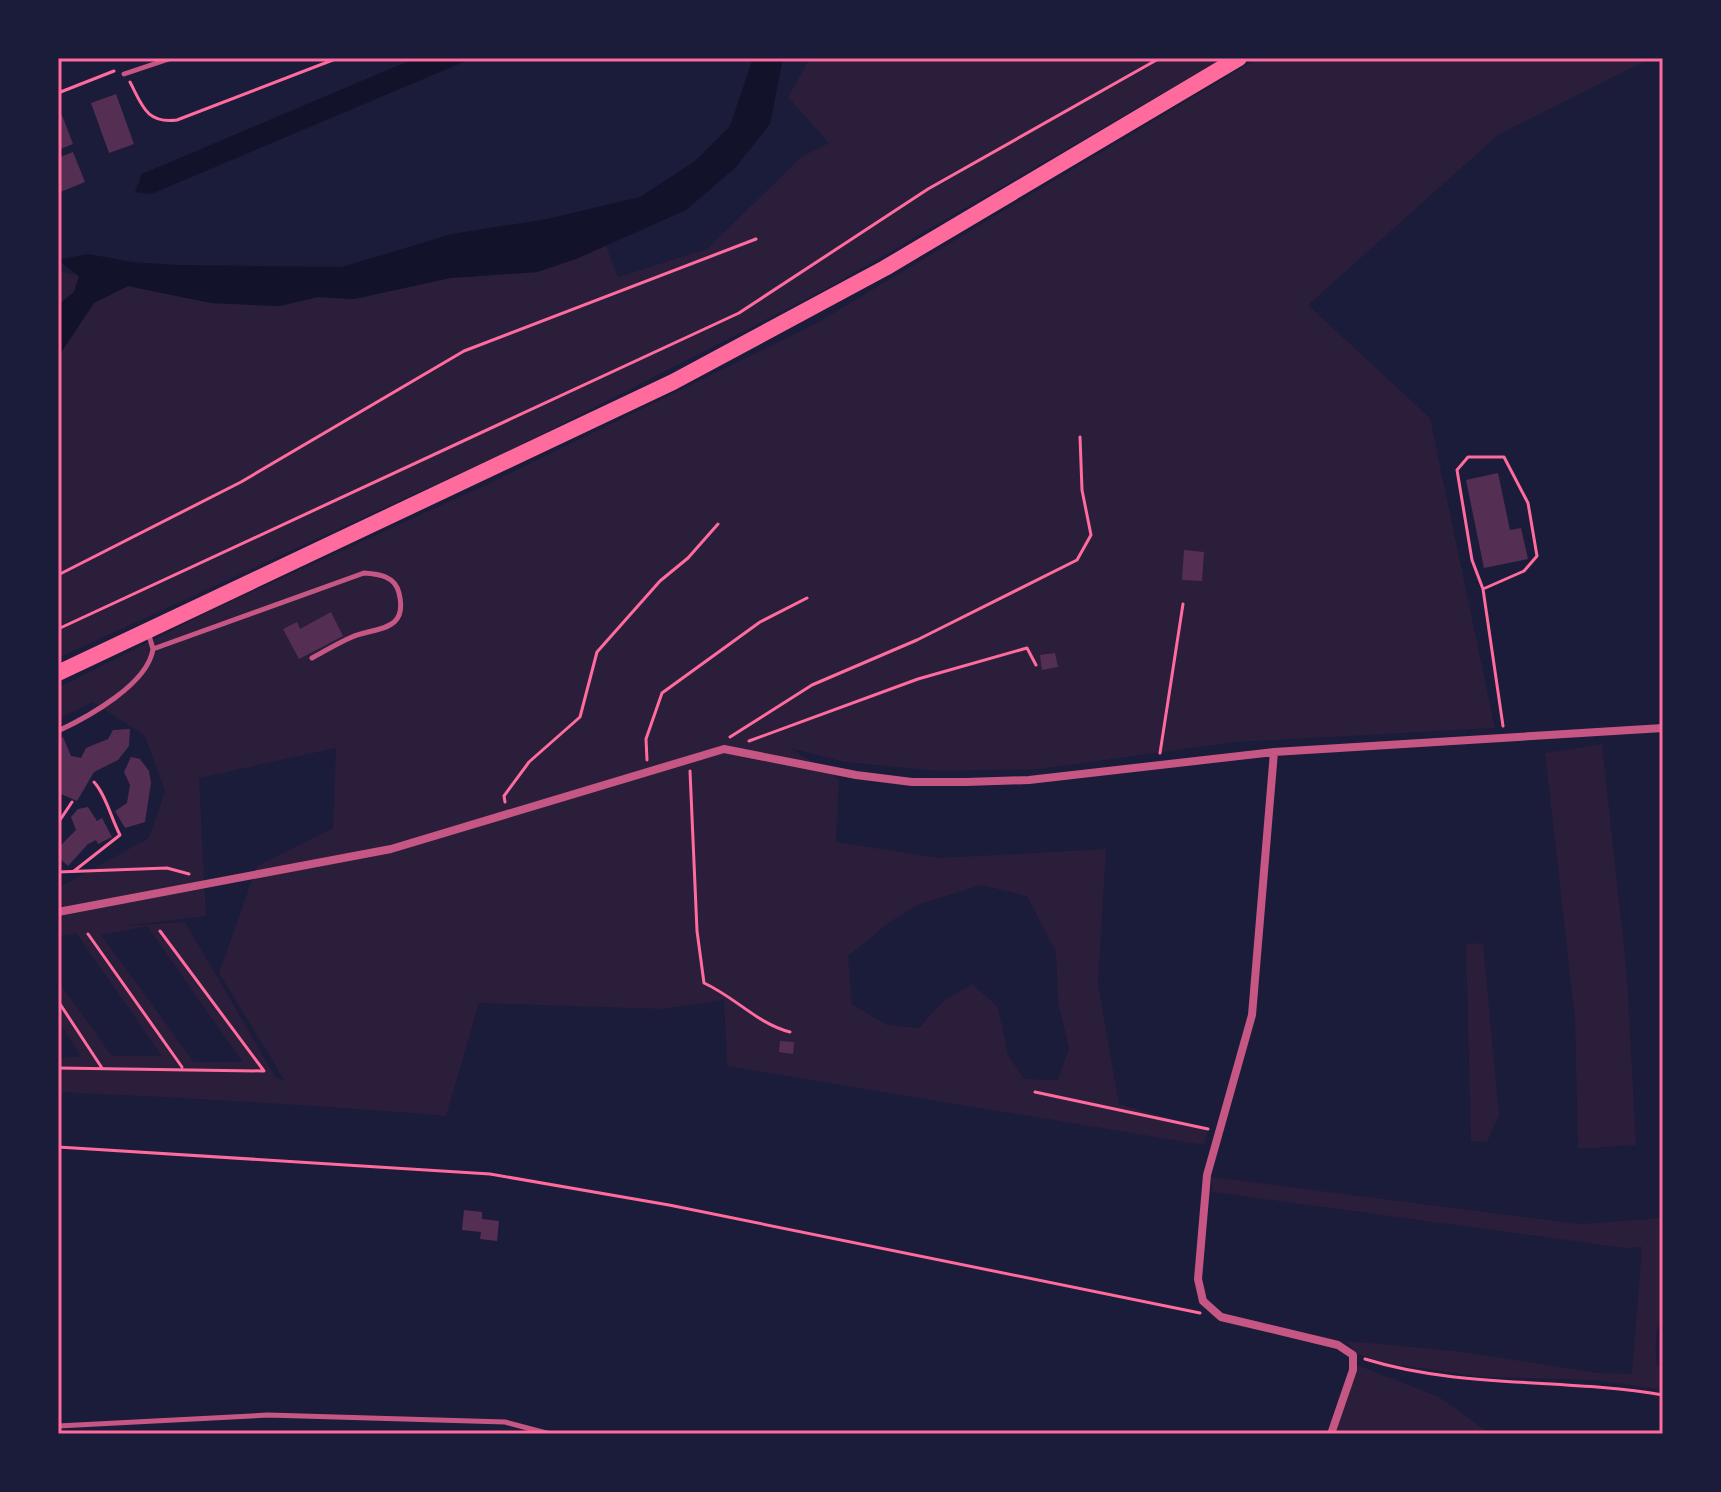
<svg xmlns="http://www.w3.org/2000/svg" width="1721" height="1492" viewBox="0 0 1721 1492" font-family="Cabin,sans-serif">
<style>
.green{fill:#2a1e3b;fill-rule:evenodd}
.water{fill:#12122b}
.building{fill:#542f53}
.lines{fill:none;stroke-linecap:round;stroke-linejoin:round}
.path{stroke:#ff6b9d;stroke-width:3}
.service{stroke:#c65784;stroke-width:5}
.minor{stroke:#c65784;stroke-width:8}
.primary{stroke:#ff6b9d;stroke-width:16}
.neatline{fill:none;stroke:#ff6b9d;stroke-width:3}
</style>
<rect width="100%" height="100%" fill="#1b1b3a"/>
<path class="green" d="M 810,58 L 1223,58 L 828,288 L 519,446 L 58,658 L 58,357 L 94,303 L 128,286 L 211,303 L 279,306 L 318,297 L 354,299 L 450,278 L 537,272 L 606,246 L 618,277 L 707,249 L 801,157 L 829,143 L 788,97 Z
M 1258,58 L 1651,58 L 1498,135 L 1308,305 L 1430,418 L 1495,728 L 1236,742 L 1039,769 L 940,771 L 845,762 L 790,748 L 839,779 L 836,842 L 940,858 L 1106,849 L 1098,983 L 1119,1104 L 1208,1129 L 1204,1145 L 727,1066 L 724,1000 L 663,1009 L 479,1003 L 446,1116 C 317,1105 188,1098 58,1092 L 58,1059 L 81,1056 L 58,1021 L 58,981 L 112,1056 L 162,1056 L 76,933 L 58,936 L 58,888 L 149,838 L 165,791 L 145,736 L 93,702 L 58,719 L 58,688 L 208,612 L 494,481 L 815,324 ZM 336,748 L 333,828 L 257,866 L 219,973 L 285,1081 L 276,1078 L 185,922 L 123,926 L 206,916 L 199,778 ZM 981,885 L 1027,896 L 1056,952 L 1058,1002 L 1069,1048 L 1058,1080 L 1024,1079 L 1008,1055 L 998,1007 L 972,984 L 943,1001 L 919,1028 L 887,1025 L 852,1004 L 848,956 L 890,922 L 917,905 ZM 147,926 L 242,1061 L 241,1062 L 194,1062 L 101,935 Z
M 58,271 L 80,276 L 74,292 L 58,305 Z
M 1602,744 L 1627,975 L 1636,1145 L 1578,1149 L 1575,1020 L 1545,753 Z
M 1483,943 L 1499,1115 L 1487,1142 L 1471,1141 L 1466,944 Z
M 1211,1177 L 1579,1224 L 1663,1218 L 1663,1315 C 1654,1330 1655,1348 1657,1366 L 1663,1366 L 1663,1390 L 1597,1380 L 1484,1377 L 1385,1363 L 1357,1354 L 1346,1341 L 1456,1351 L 1599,1373 L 1632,1374 L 1642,1247 L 1625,1248 L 1212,1192 Z
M 1357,1365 L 1439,1397 L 1491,1434 L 1334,1434 Z"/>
<path class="water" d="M 416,58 L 473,58 L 151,194 L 135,192 L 142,174 Z
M 753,58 L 783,58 L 770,124 L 735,168 L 686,210 L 576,259 L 537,272 L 450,278 L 354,299 L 318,297 L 279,306 L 211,303 L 128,286 L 94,303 L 58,357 L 58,305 L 74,292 L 79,276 L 58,260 L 88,254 L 132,262 L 176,265 L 342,267 L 452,234 L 547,219 L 640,197 L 695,161 L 730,126 Z"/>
<path class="building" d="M 116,94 L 134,144 L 109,153 L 91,103 Z
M 62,115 L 73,144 L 58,150 L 58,117 Z
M 73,152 L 85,182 L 58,193 L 58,158 Z
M 1498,473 L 1510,530 L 1521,528 L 1528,559 L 1484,568 L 1466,480 Z
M 1184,550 L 1204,552 L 1202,581 L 1182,580 Z
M 331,612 L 343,636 L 299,659 L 283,629 L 297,622 L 300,629 Z
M 1055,653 L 1058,667 L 1042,670 L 1040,655 Z
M 130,729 L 129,746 L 118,760 L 94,772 L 77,801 L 61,794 L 58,798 L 58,740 L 63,737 L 71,756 L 81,758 L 86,748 L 108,739 L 113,730 Z
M 131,757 L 140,759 L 149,771 L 151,783 L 145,822 L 125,828 L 115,811 L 127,803 L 130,785 L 124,772 Z
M 88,807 L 97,821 L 102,818 L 112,837 L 98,844 L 96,840 L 88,844 L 68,866 L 58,857 L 58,848 L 76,830 L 71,817 L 78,809 Z
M 780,1041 L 794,1042 L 793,1054 L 779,1052 Z
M 464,1210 L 482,1212 L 482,1219 L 499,1221 L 497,1241 L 480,1239 L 481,1232 L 462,1230 Z"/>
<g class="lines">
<path class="path" d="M 130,82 C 142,105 146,124 177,120 L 338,58
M 58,93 L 114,71
M 58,575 L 241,482 L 464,351 L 756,239
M 1483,589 L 1524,571 L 1537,556 L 1528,503 L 1504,457 L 1468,457 L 1457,470 L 1472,560 L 1483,589 L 1503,726
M 58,629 L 739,313 L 928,189 L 1160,58
M 730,737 L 812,685 L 917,640 L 1077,560 L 1091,535 L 1082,490 L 1080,437
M 749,741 L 918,679 L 1027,648 L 1036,665
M 1160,753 L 1183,604
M 647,760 L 646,739 L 662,693 L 760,622 L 807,598
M 690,771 L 697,931 L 704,983 C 735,997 758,1024 790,1032
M 505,802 L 504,796 L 529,762 L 580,717 L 597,652 L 660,581 L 688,558 L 718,524
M 58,823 L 72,802
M 74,871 L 120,835 C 111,818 106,795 94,782
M 58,872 L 167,868 L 189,874
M 88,934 L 182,1067
M 58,1001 L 102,1068
M 58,1068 L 264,1071 L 160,931
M 1035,1092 L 1208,1129
M 58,1147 L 490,1174 L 669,1205 L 1200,1313
M 1365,1359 C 1461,1389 1565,1378 1663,1395"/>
<path class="service" d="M 124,74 L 172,58
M 153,649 L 364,573 C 379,574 395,576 399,593 C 409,633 374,627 352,637 C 338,643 325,651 312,658
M 58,731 C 88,717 148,684 153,649 L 148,632
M 58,1426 L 268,1415 L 505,1422 L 550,1434"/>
<path class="minor" d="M 1274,752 L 1252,1015 L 1207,1175 L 1198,1279 L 1203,1301 L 1221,1317 L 1338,1345 L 1353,1355 L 1353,1370 L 1331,1434
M 58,912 L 391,849 L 724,749 L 856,775 L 912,782 L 966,782 L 1029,780 L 1274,752 L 1663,728"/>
<path class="primary" d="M 58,673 L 673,382 L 885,268 L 1239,58"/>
</g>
<rect width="1721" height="1492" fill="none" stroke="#1b1b3a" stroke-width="120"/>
<rect x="60" y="60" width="1601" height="1372" class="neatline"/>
</svg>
